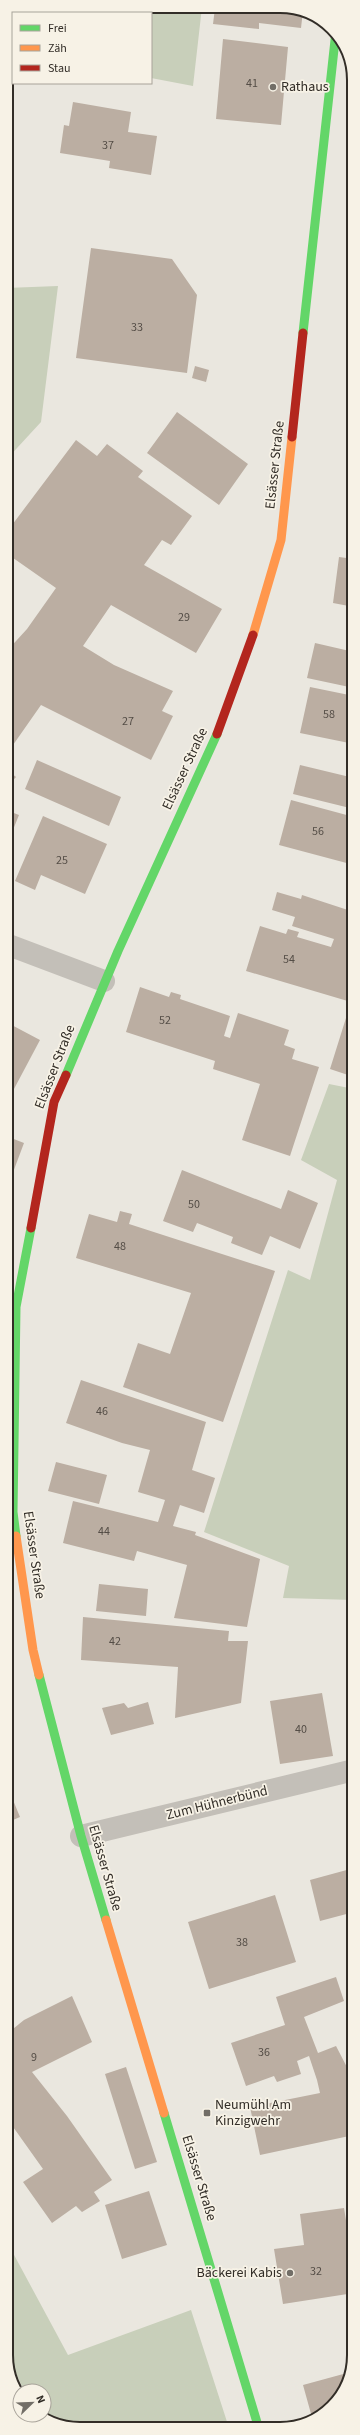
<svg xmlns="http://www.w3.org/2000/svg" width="360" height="2435" viewBox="0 0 360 2435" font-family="'Source Sans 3',sans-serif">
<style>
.green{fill:#c8cfba}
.building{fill:#bbaea2}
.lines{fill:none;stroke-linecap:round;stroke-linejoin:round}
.street{stroke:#c3bfb8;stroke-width:22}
.fast{stroke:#63d668;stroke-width:9}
.slow{stroke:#ff974d;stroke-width:9}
.jam{stroke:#b3261e;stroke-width:9}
.poi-dot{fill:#726e67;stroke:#f7f2e6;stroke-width:1.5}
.labels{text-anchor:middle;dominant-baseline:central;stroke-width:3.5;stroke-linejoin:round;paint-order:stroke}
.number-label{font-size:12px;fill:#544d46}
.poi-label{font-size:14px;fill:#322d27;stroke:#f7f2e6;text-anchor:start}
.street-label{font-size:14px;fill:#322d27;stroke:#f7f2e6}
.rim{fill:none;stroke:#322d27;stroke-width:2}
</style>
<rect width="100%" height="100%" fill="#eae7df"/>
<path class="green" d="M 80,6 L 202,7 L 193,86 L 151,78 L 151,13 L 50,13 Z
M 58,286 L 41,422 L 6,460 L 6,288 Z
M 329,1084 L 354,1089 L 354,1600 L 283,1598 L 289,1566 L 204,1532 L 288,1270 L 310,1280 L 337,1180 L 301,1160 Z
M 6,2240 L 68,2355 L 191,2310 L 229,2428 L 61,2427 L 42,2415 L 44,2391 L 24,2391 L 6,2351 Z"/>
<path class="building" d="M 215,8 L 299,8 L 303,11 L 301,28 L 259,23 L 259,29 L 213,24 Z
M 223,39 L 288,47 L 281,125 L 216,119 Z
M 73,102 L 131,112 L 128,132 L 157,136 L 151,175 L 109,168 L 110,161 L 60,153 L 64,125 L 69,126 Z
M 353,188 L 354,188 L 354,206 L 351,206 Z
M 91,248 L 172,259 L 197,295 L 187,373 L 76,358 Z
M 195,366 L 209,370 L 206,382 L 192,378 Z
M 177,412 L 248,464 L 219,505 L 147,453 Z
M 76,440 L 97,456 L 107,444 L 143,471 L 138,477 L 192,516 L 171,545 L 162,540 L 144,565 L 222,609 L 196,653 L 111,605 L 83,646 L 114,665 L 173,691 L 162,711 L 173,716 L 151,760 L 41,705 L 6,755 L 6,652 L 27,629 L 56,588 L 6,553 L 6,533 Z
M 339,557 L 354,559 L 354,607 L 333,603 Z
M 315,643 L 354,652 L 354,688 L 307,678 Z
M 310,687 L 354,696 L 354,744 L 300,733 Z
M 37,760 L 121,797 L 109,826 L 25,789 Z
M 300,765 L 354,778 L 354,809 L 293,794 Z
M 6,769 L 16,777 L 6,788 Z
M 291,800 L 354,817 L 354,865 L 279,845 Z
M 6,810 L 19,815 L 6,847 Z
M 43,816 L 107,844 L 85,894 L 41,875 L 35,890 L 15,881 Z
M 277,892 L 301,899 L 302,895 L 354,912 L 354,1077 L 330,1069 L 351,1002 L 246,971 L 260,926 L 286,934 L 288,929 L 299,932 L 297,937 L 331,947 L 334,939 L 292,926 L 295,917 L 272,910 Z
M 140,987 L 169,997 L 171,992 L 181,995 L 180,999 L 230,1016 L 224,1036 L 230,1038 L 238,1013 L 289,1030 L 284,1045 L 295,1049 L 292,1059 L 319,1067 L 290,1156 L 242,1140 L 260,1084 L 213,1069 L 215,1061 L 126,1032 Z
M 6,1022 L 40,1040 L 6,1104 Z
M 6,1136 L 24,1143 L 6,1191 Z
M 182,1170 L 281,1209 L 288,1190 L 318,1203 L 300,1249 L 270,1236 L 262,1255 L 231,1243 L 233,1237 L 197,1223 L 193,1232 L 163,1221 Z
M 120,1211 L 132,1214 L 129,1224 L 275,1271 L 223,1422 L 123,1387 L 138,1343 L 170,1354 L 191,1293 L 76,1258 L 89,1214 L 117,1222 Z
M 81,1380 L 206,1422 L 192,1470 L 215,1478 L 204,1513 L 180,1505 L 173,1526 L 196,1532 L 195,1535 L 260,1559 L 247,1627 L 174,1618 L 187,1565 L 137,1551 L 134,1561 L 63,1543 L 73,1501 L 158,1522 L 165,1500 L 138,1492 L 150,1450 L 122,1443 L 66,1423 Z
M 56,1462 L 107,1475 L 99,1504 L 48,1491 Z
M 99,1584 L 148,1589 L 146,1616 L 96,1611 Z
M 83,1617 L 229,1631 L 228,1641 L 248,1641 L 241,1703 L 175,1718 L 178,1667 L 81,1660 Z
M 322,1693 L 333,1756 L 280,1764 L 270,1701 Z
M 148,1702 L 154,1724 L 111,1735 L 102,1708 L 124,1703 L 128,1708 Z
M 6,1783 L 20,1817 L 6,1823 Z
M 354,1868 L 354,1912 L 320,1921 L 310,1880 Z
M 275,1895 L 296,1962 L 209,1989 L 188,1922 Z
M 336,1977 L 344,2001 L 304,2017 L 318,2053 L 336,2046 L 350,2073 L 354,2073 L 354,2135 L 260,2155 L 250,2107 L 320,2093 L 317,2080 L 309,2056 L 297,2061 L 301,2074 L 277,2082 L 274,2076 L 246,2086 L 231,2043 L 285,2025 L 276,1997 Z
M 72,1996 L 92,2042 L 32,2072 L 67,2116 L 112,2180 L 94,2192 L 100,2201 L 82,2212 L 76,2206 L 52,2223 L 23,2182 L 43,2169 L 6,2117 L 6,2030 L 8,2033 L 24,2020 Z
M 354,2021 L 354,2033 L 350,2022 Z
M 126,2067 L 157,2162 L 135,2169 L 105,2074 Z
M 149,2191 L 167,2245 L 122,2259 L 105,2205 Z
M 344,2208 L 349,2239 L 354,2238 L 354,2293 L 283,2304 L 274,2249 L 304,2245 L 300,2214 Z
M 347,2373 L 336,2404 L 313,2421 L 303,2385 Z"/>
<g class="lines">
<path class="street" d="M 6,944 L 104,981
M 81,1836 L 354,1770"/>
<path class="fast" d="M 303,333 L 336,31
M 66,1075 L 118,951 L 217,734
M 16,1536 L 13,1512 L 16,1307 L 31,1228
M 39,1675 L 81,1836 L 106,1920
M 164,2113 L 259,2429"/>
<path class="slow" d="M 253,635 L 281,540 L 292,437
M 16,1536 L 33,1650 L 39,1675
M 106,1920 L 164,2113"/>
<path class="jam" d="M 292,437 L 303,333
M 217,734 L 253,635
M 31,1228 L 54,1102 L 66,1075"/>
</g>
<g class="poi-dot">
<circle cx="273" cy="87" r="4"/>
<rect x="203" y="2109" width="8" height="8" rx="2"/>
<circle cx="290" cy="2273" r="4"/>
</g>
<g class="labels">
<g class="number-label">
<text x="252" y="83">41</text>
<text x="108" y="145">37</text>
<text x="137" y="327">33</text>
<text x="184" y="617">29</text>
<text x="329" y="714">58</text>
<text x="128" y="721">27</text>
<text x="318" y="831">56</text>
<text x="62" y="860">25</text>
<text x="289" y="959">54</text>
<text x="165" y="1020">52</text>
<text x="194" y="1204">50</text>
<text x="120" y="1246">48</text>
<text x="102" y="1411">46</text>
<text x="104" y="1531">44</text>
<text x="115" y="1641">42</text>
<text x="301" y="1729">40</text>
<text x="242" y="1942">38</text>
<text x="264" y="2052">36</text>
<text x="34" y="2057">9</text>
<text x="316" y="2271">32</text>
</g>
<g class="poi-label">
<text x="281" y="87">Rathaus</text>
<text x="215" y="2105">Neumühl Am<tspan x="215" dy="16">Kinzigwehr</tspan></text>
<text x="282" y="2273" text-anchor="end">Bäckerei Kabis</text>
</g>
<g class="street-label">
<text transform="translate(275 465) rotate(-84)">Elsässer Straße</text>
<text transform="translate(185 769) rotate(-65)">Elsässer Straße</text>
<text transform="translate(55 1067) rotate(-69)">Elsässer Straße</text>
<text transform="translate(34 1555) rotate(82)">Elsässer Straße</text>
<text transform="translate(217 1803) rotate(-14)">Zum Hühnerbünd</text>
<text transform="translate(105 1868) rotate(74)">Elsässer Straße</text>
<text transform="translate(199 2178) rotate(73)">Elsässer Straße</text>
</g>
</g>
<path d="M0 0H360V2435H0ZM80 13H280A67 67 0 0 1 347 80V2355A67 67 0 0 1 280 2422H80A67 67 0 0 1 13 2355V80A67 67 0 0 1 80 13Z" fill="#f7f2e6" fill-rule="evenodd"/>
<path class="rim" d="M80 13H280A67 67 0 0 1 347 80V2355A67 67 0 0 1 280 2422H80A67 67 0 0 1 13 2355V80A67 67 0 0 1 80 13Z"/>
<rect x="12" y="12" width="140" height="72" fill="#f7f2e6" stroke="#a8a39a"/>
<rect x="20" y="25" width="20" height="6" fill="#63d668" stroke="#a8a39a"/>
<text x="48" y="32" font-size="12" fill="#322d27">Frei</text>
<rect x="20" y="45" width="20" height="6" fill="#ff974d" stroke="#a8a39a"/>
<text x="48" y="52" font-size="12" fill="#322d27">Zäh</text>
<rect x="20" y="65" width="20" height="6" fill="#b3261e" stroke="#a8a39a"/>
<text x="48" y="72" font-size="12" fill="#322d27">Stau</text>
<g transform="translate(32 2403) rotate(67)"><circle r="19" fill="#f7f2e6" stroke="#a8a39a"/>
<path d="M0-3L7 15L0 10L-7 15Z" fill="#726e67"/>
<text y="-6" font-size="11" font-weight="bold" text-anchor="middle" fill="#322d27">N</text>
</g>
</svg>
